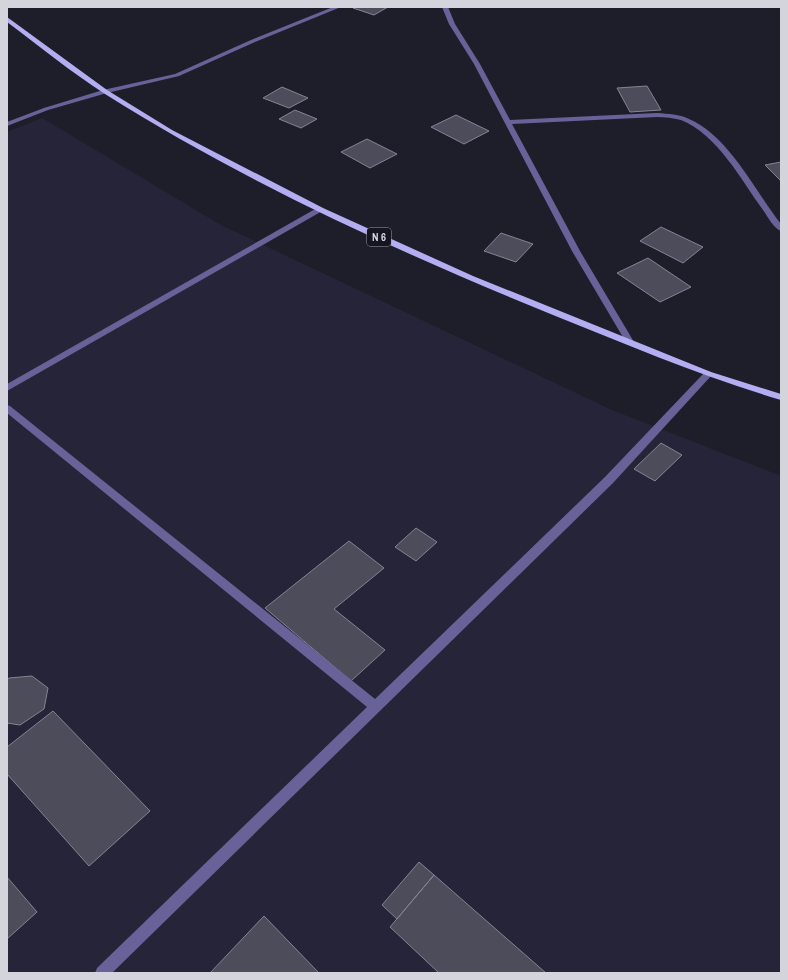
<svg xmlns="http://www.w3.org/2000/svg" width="788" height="980" viewBox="0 0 788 980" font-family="'Archivo Narrow',sans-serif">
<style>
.built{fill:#252438}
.building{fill:#4c4c5b;stroke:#848495}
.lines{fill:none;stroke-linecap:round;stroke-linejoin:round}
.minor{fill:#676399;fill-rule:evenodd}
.major{fill:#b2aef1;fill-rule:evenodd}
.labels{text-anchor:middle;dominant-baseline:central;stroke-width:3;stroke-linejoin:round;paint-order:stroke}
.shield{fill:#151522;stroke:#9b9ba5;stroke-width:1}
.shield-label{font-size:11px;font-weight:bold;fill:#d4d4dd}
</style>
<rect width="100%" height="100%" fill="#1e1e2b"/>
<path class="built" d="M 42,118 L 221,225 L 612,410 L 781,476 L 781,973 L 7,973 L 7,132 Z"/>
<path class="building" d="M 356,7 L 388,7 L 374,15 L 353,8 Z
M 647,86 L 661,110 L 630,112 L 617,88 Z
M 282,87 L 308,98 L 289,108 L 263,98 Z
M 295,110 L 317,119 L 301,128 L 279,119 Z
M 456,115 L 489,131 L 464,144 L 431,127 Z
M 367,139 L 397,154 L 370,168 L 341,152 Z
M 781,162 L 781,181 L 765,165 Z
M 661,227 L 703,247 L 683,263 L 640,241 Z
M 501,233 L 533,244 L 516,262 L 484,251 Z
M 648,258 L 691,287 L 660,302 L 617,273 Z
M 661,443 L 682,455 L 655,481 L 634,469 Z
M 416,528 L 437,542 L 416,561 L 395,547 Z
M 349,541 L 384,568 L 334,609 L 385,650 L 351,681 L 265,608 Z
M 32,676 L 48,688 L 44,709 L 20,725 L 7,723 L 7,680 L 9,678 Z
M 53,711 L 150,811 L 89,866 L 7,774 L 7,747 Z
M 419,862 L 434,875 L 397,919 L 382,905 Z
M 434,875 L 546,973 L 439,973 L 390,927 Z
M 7,877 L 37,912 L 7,939 Z
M 264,916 L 319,973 L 210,973 Z"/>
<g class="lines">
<path class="minor" d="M 333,7 L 341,7 L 255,42 L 179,76 L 107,93 L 48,110 L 7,126 L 7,122 L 44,108 L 103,90 L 175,74 L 251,40 Z
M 442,7 L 448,7 L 455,24 L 480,64 L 510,120 L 657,113 C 668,114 679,114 689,119 C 729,136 755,191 781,224 L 781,231 C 774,229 768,217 763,210 C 742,181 717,134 681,120 C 673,118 665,117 657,117 L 512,124 L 580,251 L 634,342 L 630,345 L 627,344 L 572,251 L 474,64 L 449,24 Z
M 317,208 L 323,208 L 324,210 L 7,391 L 7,384 Z
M 708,371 L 711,372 L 712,374 L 711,376 L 613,483 L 112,973 L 95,973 L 97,968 L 367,707 L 7,413 L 7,405 L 10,406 L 375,699 L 605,477 L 705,372 Z"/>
<path class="major" d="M 7,17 L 107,90 L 172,130 L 323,208 L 473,276 L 711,372 L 781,394 L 781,400 C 703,377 628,345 553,315 C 399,252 246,183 105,94 C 71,72 39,46 7,22 Z"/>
</g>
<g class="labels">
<rect class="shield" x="367" y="228" width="24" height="18" rx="3"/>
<g class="shield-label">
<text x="379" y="237">N 6</text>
</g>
</g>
<rect width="788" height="980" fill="none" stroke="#d4d4dd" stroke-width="16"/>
</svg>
